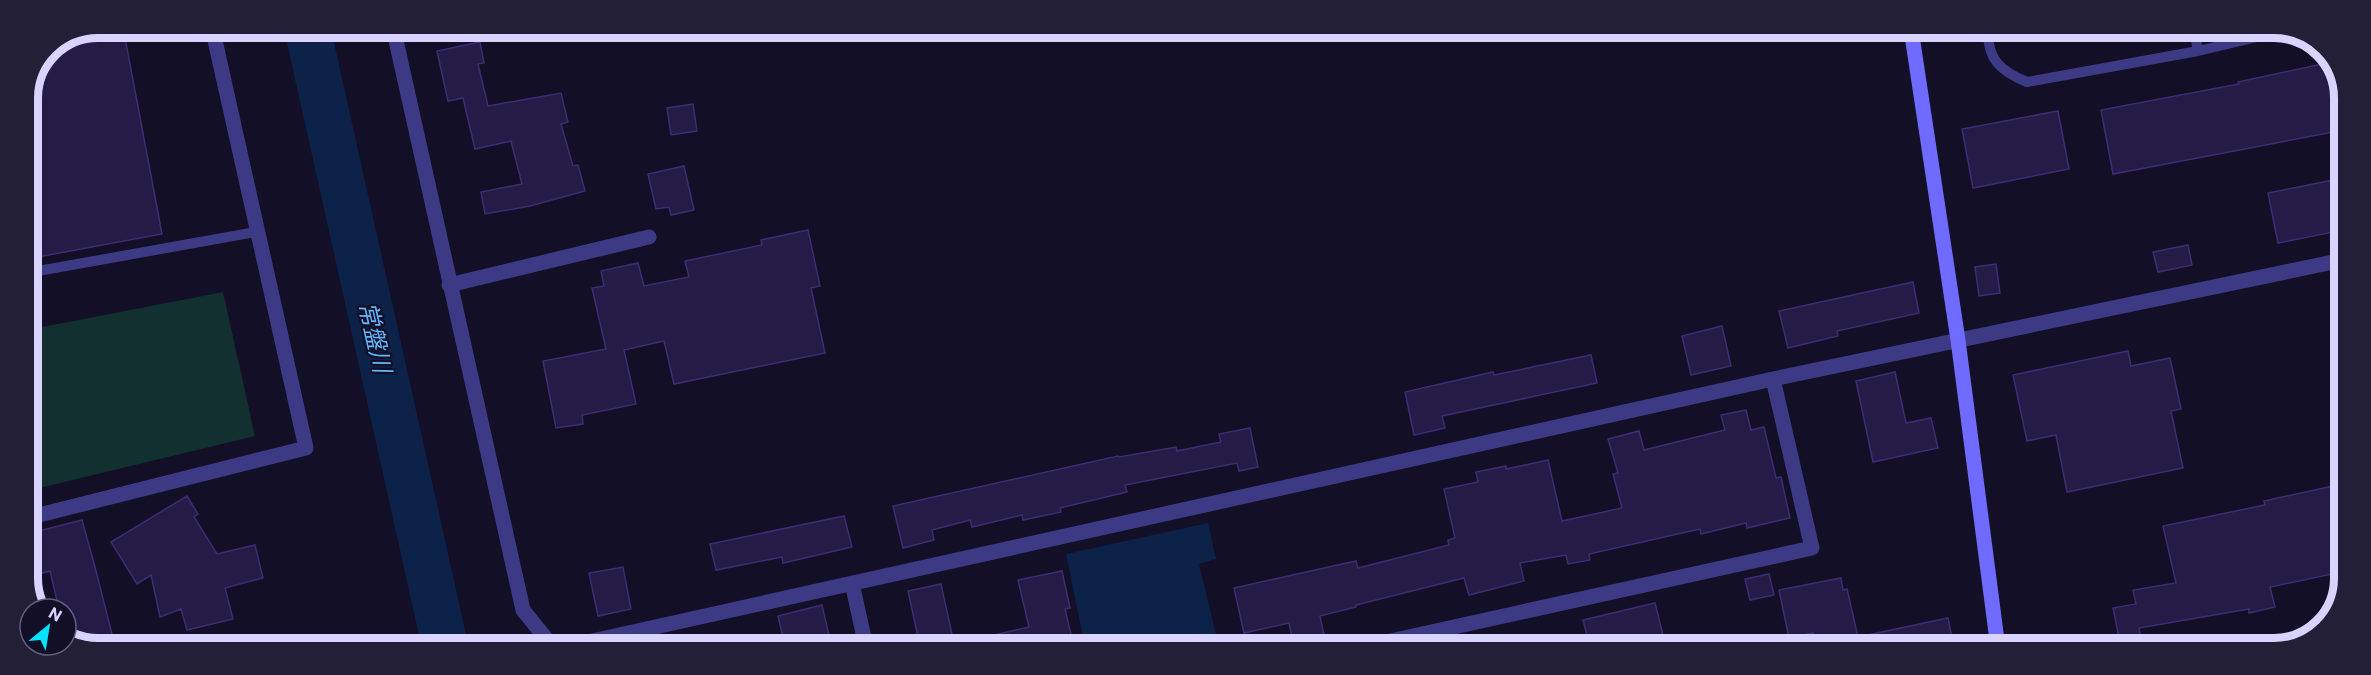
<svg xmlns="http://www.w3.org/2000/svg" width="2371" height="675" viewBox="0 0 2371 675" font-family="Commissioner,'Noto Sans JP',sans-serif">
<style>
.green{fill:#12302f}
.water{fill:#0c2248}
.lines{fill:none;stroke-linecap:round;stroke-linejoin:round}
.river{stroke:#0c2248;stroke-width:46}
.building{fill:#241b47;stroke:#3b2d73;stroke-width:1.5}
.lane{stroke:#3d3a85;stroke-width:10}
.street{stroke:#3d3a85;stroke-width:15}
.secondary{stroke:#6f6bff;stroke-width:15}
.labels{text-anchor:middle;dominant-baseline:central;stroke-width:4.5;stroke-linejoin:round;paint-order:stroke}
.water-label{font-size:24px;font-style:italic;fill:#62b6ff;stroke:#130f26}
.rim{fill:none;stroke:#d9d4ff;stroke-width:8}
</style>
<rect width="100%" height="100%" fill="#130f26"/>
<path class="green" d="M 223,292 L 255,436 L 27,491 L 27,330 Z"/>
<path class="water" d="M 1208,523 L 1216,559 L 1199,564 L 1219,647 L 1085,647 L 1066,554 Z"/>
<g class="lines">
<path class="river" d="M 307,27 L 445,646"/>
</g>
<path class="building" d="M 98,27 L 123,27 L 162,234 L 27,259 L 27,97 L 48,47 Z
M 480,42 L 484,63 L 478,64 L 488,106 L 561,93 L 568,122 L 561,124 L 573,166 L 578,165 L 585,191 L 530,206 L 485,214 L 481,192 L 522,184 L 511,141 L 475,149 L 463,98 L 448,101 L 437,51 Z
M 2331,62 L 2344,93 L 2344,130 L 2113,174 L 2101,110 L 2239,84 L 2238,82 Z
M 693,104 L 697,131 L 671,135 L 667,108 Z
M 2058,111 L 2069,169 L 1973,188 L 1962,129 Z
M 684,166 L 694,210 L 671,215 L 669,207 L 656,209 L 648,174 Z
M 2343,178 L 2343,230 L 2278,243 L 2268,193 Z
M 808,230 L 820,286 L 811,288 L 825,353 L 674,384 L 664,341 L 624,350 L 636,404 L 582,415 L 583,424 L 556,428 L 543,361 L 606,349 L 592,288 L 604,286 L 601,271 L 638,263 L 644,286 L 689,277 L 685,261 L 762,245 L 761,240 Z
M 2188,245 L 2192,265 L 2158,272 L 2153,252 Z
M 1996,264 L 2000,293 L 1979,296 L 1975,267 Z
M 1913,282 L 1919,313 L 1837,331 L 1838,336 L 1788,348 L 1779,311 Z
M 1722,326 L 1731,366 L 1691,375 L 1682,336 Z
M 2128,351 L 2131,366 L 2170,358 L 2181,409 L 2171,411 L 2183,468 L 2067,492 L 2056,435 L 2027,441 L 2013,375 Z
M 1591,355 L 1597,383 L 1442,416 L 1445,428 L 1414,435 L 1405,392 L 1493,372 L 1494,375 Z
M 1895,372 L 1906,423 L 1931,418 L 1938,448 L 1873,462 L 1856,381 Z
M 1746,410 L 1751,430 L 1764,427 L 1776,478 L 1781,477 L 1790,518 L 1747,528 L 1746,523 L 1701,534 L 1700,529 L 1589,554 L 1590,560 L 1568,564 L 1566,555 L 1520,563 L 1524,581 L 1469,595 L 1464,578 L 1356,605 L 1356,607 L 1320,616 L 1324,635 L 1293,642 L 1289,623 L 1244,633 L 1234,588 L 1356,561 L 1358,568 L 1449,545 L 1448,540 L 1455,538 L 1444,489 L 1478,482 L 1476,472 L 1506,466 L 1506,469 L 1548,460 L 1562,521 L 1622,508 L 1613,474 L 1618,473 L 1608,439 L 1639,431 L 1644,450 L 1725,430 L 1721,415 Z
M 1250,428 L 1258,467 L 1239,471 L 1237,463 L 1125,485 L 1127,492 L 1060,508 L 1061,512 L 1023,520 L 1022,515 L 972,527 L 970,520 L 932,530 L 934,540 L 903,548 L 893,506 L 1118,456 L 1119,457 L 1176,447 L 1177,451 L 1221,442 L 1219,434 Z
M 2338,485 L 2342,503 L 2342,572 L 2270,587 L 2275,607 L 2249,613 L 2249,609 L 2139,628 L 2143,648 L 2121,648 L 2113,608 L 2136,604 L 2133,590 L 2176,583 L 2163,526 L 2265,505 L 2264,501 Z
M 187,496 L 198,514 L 194,517 L 217,554 L 255,545 L 263,578 L 225,588 L 233,619 L 187,630 L 181,609 L 160,617 L 151,575 L 137,584 L 111,542 Z
M 844,516 L 852,547 L 783,563 L 782,557 L 716,570 L 710,544 Z
M 82,520 L 95,567 L 115,646 L 80,646 L 66,637 L 66,609 L 59,609 L 50,571 L 27,577 L 27,542 L 33,541 L 31,533 Z
M 623,567 L 631,609 L 598,616 L 589,573 Z
M 1062,571 L 1070,608 L 1065,609 L 1074,647 L 982,647 L 981,638 L 1029,627 L 1018,580 Z
M 1769,574 L 1774,595 L 1750,600 L 1745,579 Z
M 1841,578 L 1843,590 L 1847,589 L 1858,637 L 1948,618 L 1954,648 L 1816,648 L 1813,633 L 1789,638 L 1779,590 Z
M 941,584 L 953,639 L 920,646 L 908,591 Z
M 1655,603 L 1666,647 L 1590,647 L 1583,620 Z
M 822,605 L 831,644 L 821,646 L 785,646 L 778,616 Z"/>
<g class="lines">
<path class="lane" d="M 1988,29 C 1987,59 2000,71 2027,82 L 2198,51 L 2291,29
M 2194,29 L 2198,51
M 27,273 L 256,232"/>
<path class="street" d="M 393,27 L 523,610 L 552,646
M 449,285 L 649,237
M 27,518 L 306,448 L 212,27
M 852,583 L 866,647
M 282,646 L 294,643 L 295,646
M 577,646 L 583,643 L 1773,379 L 2343,260
M 1363,647 L 1812,548 L 1773,379"/>
<path class="secondary" d="M 1911,29 L 1958,340 L 1998,648"/>
</g>
<g class="labels">
<g class="water-label">
<text transform="translate(376 337) rotate(77)">常盤川</text>
</g>
</g>
<path d="M0 0H2371V675H0ZM98 38H2274A60 60 0 0 1 2334 98V578A60 60 0 0 1 2274 638H98A60 60 0 0 1 38 578V98A60 60 0 0 1 98 38Z" fill="#231f37" fill-rule="evenodd"/>
<path class="rim" d="M98 38H2274A60 60 0 0 1 2334 98V578A60 60 0 0 1 2274 638H98A60 60 0 0 1 38 578V98A60 60 0 0 1 98 38Z"/>
<g transform="translate(48 627) rotate(30)"><circle r="28" fill="#130f26" stroke="#625e7d" stroke-width="1.5"/>
<path d="M0-4.5L10 22L0 15L-10 22Z" fill="#00e5ff"/>
<text y="-9" font-size="16" font-weight="bold" text-anchor="middle" fill="#d9d4ff">N</text>
</g>
</svg>
